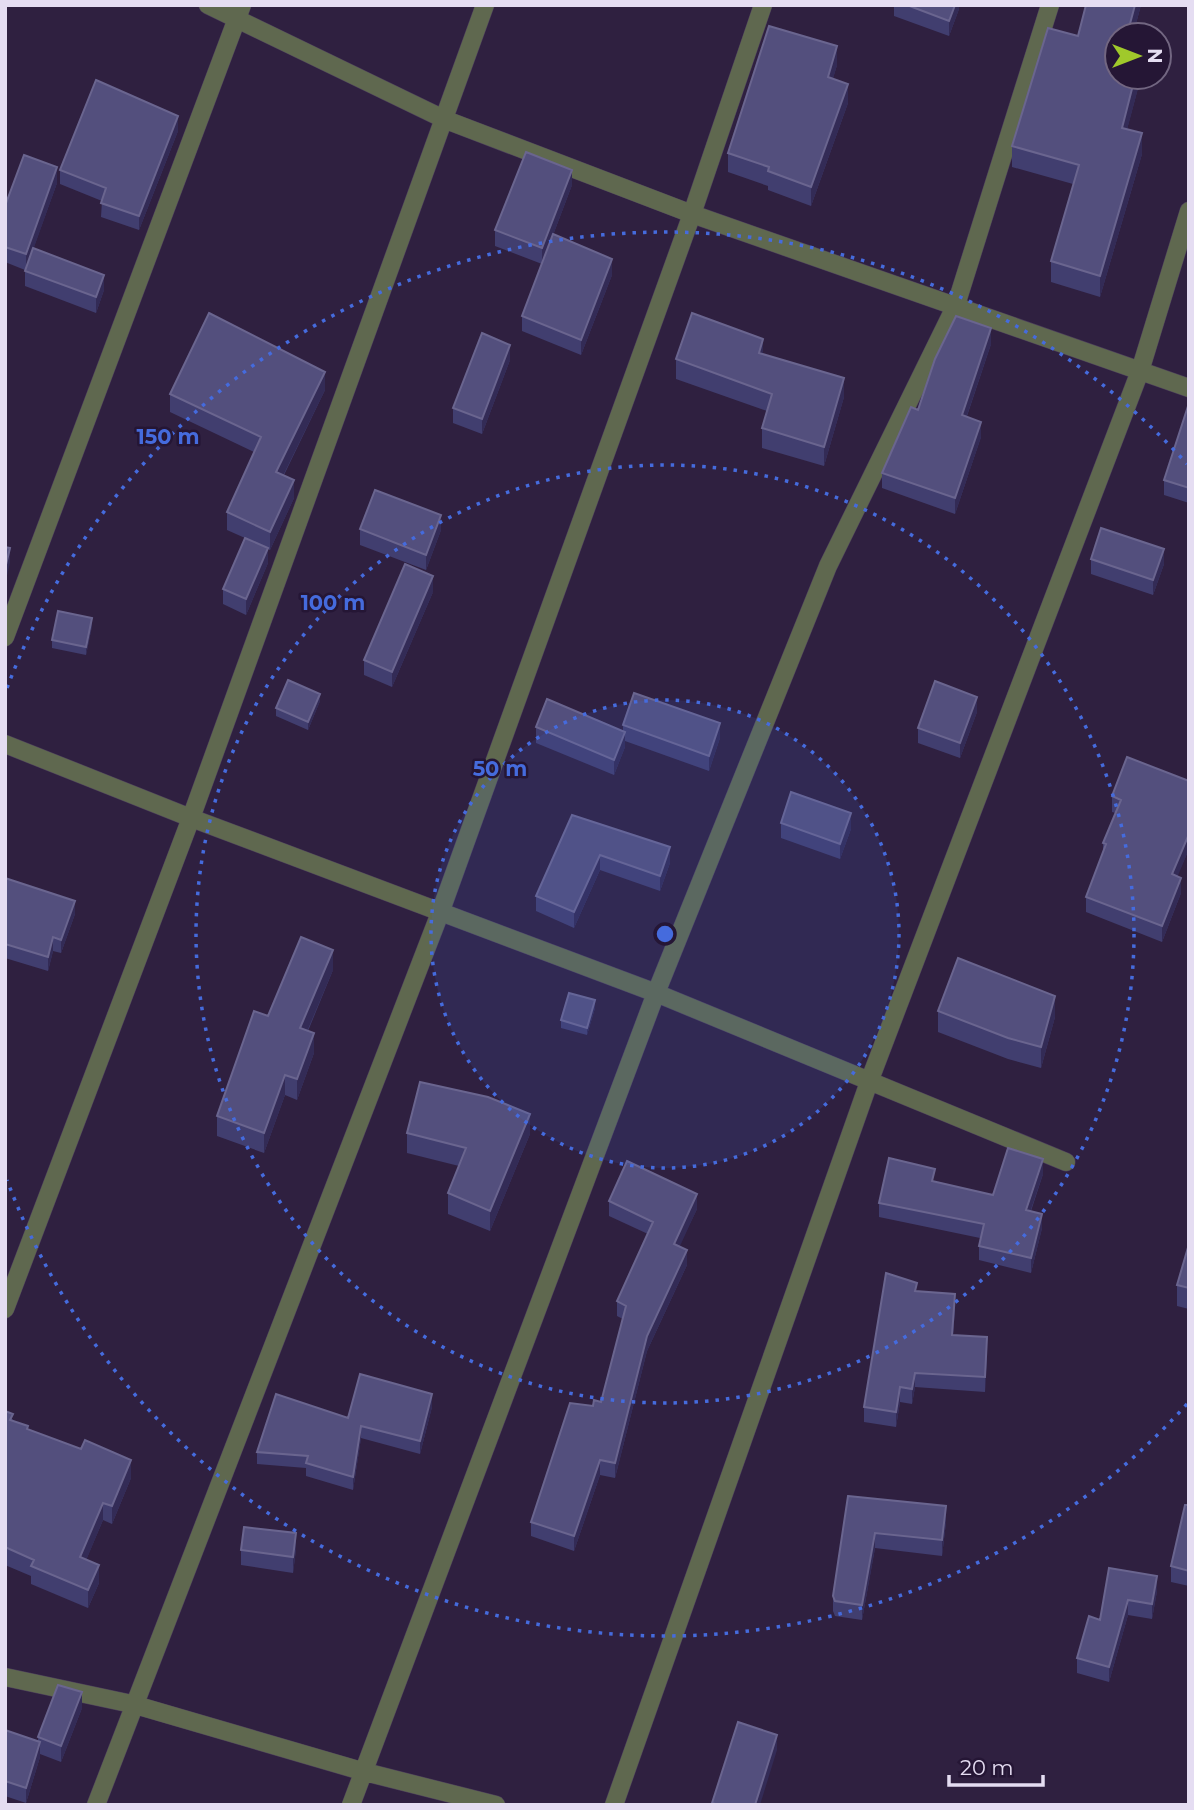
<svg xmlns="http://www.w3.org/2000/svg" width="1194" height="1810" viewBox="0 0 1194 1810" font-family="Montserrat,sans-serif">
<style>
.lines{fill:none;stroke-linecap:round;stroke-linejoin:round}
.minor-casing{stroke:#4c3e5c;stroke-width:19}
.minor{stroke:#5f684f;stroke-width:18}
.wall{fill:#413e6f}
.shaded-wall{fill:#332b56}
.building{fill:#534f7d;stroke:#6a658f;stroke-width:2}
.ring{fill:none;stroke:#456bdd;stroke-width:3.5;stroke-dasharray:3.5 7}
.centre{fill:#456bdd;stroke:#251635;stroke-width:3.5}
.ring-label{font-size:21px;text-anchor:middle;font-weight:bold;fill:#456bdd;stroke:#251635;stroke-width:5;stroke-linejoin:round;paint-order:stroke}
</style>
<rect width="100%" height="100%" fill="#2f2040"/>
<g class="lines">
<defs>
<path id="minor" d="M 208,5 L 446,120 L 692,214 L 1189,388
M 5,637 L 242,5
M 5,744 L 191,818 L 656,993 L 1066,1162
M 5,1309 L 191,818 L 485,5
M 5,1677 L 132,1704 L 365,1772 L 496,1805
M 96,1805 L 440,913 L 692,214 L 763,5
M 351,1805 L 656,993 L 828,566 L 956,305 L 1050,5
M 614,1805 L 869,1082 L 1140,371 L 1189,211"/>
</defs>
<use href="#minor" class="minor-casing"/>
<use href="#minor" class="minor"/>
</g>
<path class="wall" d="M 894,5 L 959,5 L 959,9 L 949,36 L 894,16 Z
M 1086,5 L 1141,5 L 1133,35 L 1117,35 L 1141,77 L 1127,129 L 1142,154 L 1100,297 L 1051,282 L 1051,261 L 1073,184 L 1012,167 L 1012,146 L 1078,36 Z
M 837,65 L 833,78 L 848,103 L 811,206 L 768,190 L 768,186 L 728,172 L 728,153 Z
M 178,131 L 139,230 L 101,217 L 102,201 L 60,184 L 60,170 Z
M 57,183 L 32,252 L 104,290 L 96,313 L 25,286 L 25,270 L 5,262 L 5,206 Z
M 572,185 L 542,264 L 495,246 L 495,230 Z
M 612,275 L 581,355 L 522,331 L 522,316 Z
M 991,344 L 967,416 L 981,437 L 955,514 L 882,488 L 882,473 L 918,410 Z
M 763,354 L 844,397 L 824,466 L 762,448 L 762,428 L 767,411 L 676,379 L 676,359 Z
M 510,360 L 482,434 L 453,423 L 453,408 Z
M 325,390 L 284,475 L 294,498 L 270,550 L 268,549 L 268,563 L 246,615 L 223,604 L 223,589 L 245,538 L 227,530 L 227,512 L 254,452 L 170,412 L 170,394 Z
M 1189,403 L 1189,503 L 1164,495 L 1164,480 Z
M 360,529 L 441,530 L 426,570 L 360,545 Z
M 1091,559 L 1164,564 L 1153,595 L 1091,574 Z
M 433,592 L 392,687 L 364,675 L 364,660 Z
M 92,626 L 86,655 L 52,648 L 52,640 Z
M 320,701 L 308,730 L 276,716 L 276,708 Z
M 977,712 L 960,758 L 918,743 L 918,728 Z
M 623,725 L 720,738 L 709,771 L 625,741 L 625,747 L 614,775 L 536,743 L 536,727 L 623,731 Z
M 1189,781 L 1189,849 L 1177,876 L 1181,893 L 1162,942 L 1086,912 L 1086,897 L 1103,852 L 1103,843 L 1116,813 L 1112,812 L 1112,796 Z
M 572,815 L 670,863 L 660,891 L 600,870 L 574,928 L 536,911 L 536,896 Z
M 781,823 L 851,829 L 840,859 L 781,838 Z
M 5,878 L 75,914 L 61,953 L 53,951 L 48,971 L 5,958 Z
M 333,970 L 308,1031 L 314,1053 L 297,1100 L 285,1095 L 264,1153 L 217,1136 L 217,1116 L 268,1016 Z
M 595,1008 L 587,1035 L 561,1028 L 561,1020 Z
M 938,1011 L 1055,1017 L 1041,1068 L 1008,1059 L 938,1032 Z
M 407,1133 L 530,1134 L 490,1231 L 448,1214 L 448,1193 L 459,1166 L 407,1153 Z
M 1043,1174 L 1031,1211 L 1042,1228 L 1031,1273 L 979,1260 L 979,1246 L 980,1238 L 879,1217 L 879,1203 L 935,1182 L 993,1195 Z
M 609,1201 L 697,1209 L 679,1246 L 687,1265 L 647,1351 L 615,1478 L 600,1475 L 574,1551 L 531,1536 L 531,1522 L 593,1406 L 601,1402 L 623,1319 L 617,1316 L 617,1301 L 648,1234 L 609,1216 Z
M 1189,1244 L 1189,1309 L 1177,1306 L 1177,1285 Z
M 917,1292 L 955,1309 L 953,1335 L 987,1351 L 985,1392 L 915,1387 L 912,1404 L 900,1402 L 896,1427 L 864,1422 L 864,1407 Z
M 432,1407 L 420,1454 L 361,1438 L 353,1490 L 306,1476 L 306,1468 L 257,1464 L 257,1452 L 348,1418 Z
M 5,1411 L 13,1420 L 28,1429 L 131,1478 L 112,1524 L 103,1520 L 86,1560 L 99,1583 L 88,1608 L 31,1584 L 31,1576 L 5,1565 Z
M 848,1496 L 946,1522 L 942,1556 L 875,1548 L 862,1620 L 835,1616 L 833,1611 L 833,1596 Z
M 1189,1505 L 1189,1586 L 1171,1582 L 1171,1566 Z
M 296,1549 L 293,1573 L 241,1565 L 241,1550 Z
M 1109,1568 L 1157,1591 L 1152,1619 L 1128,1615 L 1109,1682 L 1077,1673 L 1077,1658 L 1100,1620 Z
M 82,1708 L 61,1762 L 40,1754 L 40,1757 L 26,1803 L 5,1796 L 5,1730 L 38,1741 L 38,1737 Z"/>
<path class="shaded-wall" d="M 955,5 L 959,5 L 959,9 L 949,36 L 949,21 Z
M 1135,5 L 1141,5 L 1133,35 L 1127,35 Z
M 837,46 L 837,65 L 828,96 L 828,77 Z
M 1135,77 L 1141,77 L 1122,149 L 1122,128 Z
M 848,84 L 848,103 L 811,206 L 811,187 Z
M 178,116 L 178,131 L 139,230 L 139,216 Z
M 1142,133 L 1142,154 L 1100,297 L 1100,276 Z
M 57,167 L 57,183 L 26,270 L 26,254 Z
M 572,170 L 572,185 L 542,264 L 542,248 Z
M 612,259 L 612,275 L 581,355 L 581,340 Z
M 104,275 L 104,290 L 96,313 L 96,297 Z
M 991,328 L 991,344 L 962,430 L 962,415 Z
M 763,339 L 763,358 L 759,353 Z
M 510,345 L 510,360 L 482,434 L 482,419 Z
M 325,372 L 325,390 L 276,490 L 276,472 Z
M 844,378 L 844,397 L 824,466 L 824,447 Z
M 981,422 L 981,437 L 955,514 L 955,498 Z
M 294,480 L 294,498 L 270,550 L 270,532 Z
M 441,515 L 441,530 L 426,570 L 426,555 Z
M 10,548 L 10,563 L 5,584 L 5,569 Z
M 268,548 L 268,563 L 246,615 L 246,599 Z
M 1164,549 L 1164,564 L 1153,595 L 1153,580 Z
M 433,576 L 433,592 L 392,687 L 392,672 Z
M 92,618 L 92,626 L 86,655 L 86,647 Z
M 320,694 L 320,701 L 308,730 L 308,722 Z
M 977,697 L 977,712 L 960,758 L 960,743 Z
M 720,723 L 720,738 L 709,771 L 709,756 Z
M 625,732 L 625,747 L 614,775 L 614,760 Z
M 851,813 L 851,829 L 840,859 L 840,844 Z
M 1189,834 L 1189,849 L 1172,890 L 1172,874 Z
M 670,847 L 670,863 L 660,891 L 660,876 Z
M 600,855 L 600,870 L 574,928 L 574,912 Z
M 1181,878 L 1181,893 L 1162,942 L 1162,926 Z
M 75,901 L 75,914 L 61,953 L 61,940 Z
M 53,937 L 53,951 L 48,971 L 48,957 Z
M 333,950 L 333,970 L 300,1048 L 300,1028 Z
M 1055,996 L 1055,1017 L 1041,1068 L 1041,1047 Z
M 595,1000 L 595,1008 L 587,1035 L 587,1028 Z
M 314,1033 L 314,1053 L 297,1100 L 297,1079 Z
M 285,1075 L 285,1095 L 264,1153 L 264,1133 Z
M 530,1114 L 530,1134 L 490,1231 L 490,1211 Z
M 1043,1159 L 1043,1174 L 1026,1224 L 1026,1210 Z
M 697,1194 L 697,1209 L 674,1259 L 674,1244 Z
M 1042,1214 L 1042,1228 L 1031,1273 L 1031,1258 Z
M 687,1250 L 687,1265 L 647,1351 L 615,1478 L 615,1463 L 647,1336 Z
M 955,1294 L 955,1309 L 952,1349 L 952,1335 Z
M 987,1337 L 987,1351 L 985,1392 L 985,1377 Z
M 915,1373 L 915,1387 L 912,1404 L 912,1389 Z
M 900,1387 L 900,1402 L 896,1427 L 896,1412 Z
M 432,1394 L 432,1407 L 420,1454 L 420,1441 Z
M 361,1426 L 361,1438 L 353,1490 L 353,1477 Z
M 131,1460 L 131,1478 L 112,1524 L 112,1506 Z
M 600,1460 L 600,1475 L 574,1551 L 574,1536 Z
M 103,1503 L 103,1520 L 80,1575 L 80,1557 Z
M 946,1506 L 946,1522 L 942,1556 L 942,1540 Z
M 296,1533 L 296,1549 L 293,1573 L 293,1557 Z
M 875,1533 L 875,1548 L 862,1620 L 862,1605 Z
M 99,1565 L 99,1583 L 88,1608 L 88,1590 Z
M 1157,1576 L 1157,1591 L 1152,1619 L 1152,1604 Z
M 1128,1600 L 1128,1615 L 1109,1682 L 1109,1667 Z
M 82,1692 L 82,1708 L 61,1762 L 61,1746 Z
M 777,1735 L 777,1750 L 760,1805 L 755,1805 Z
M 40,1742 L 40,1757 L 26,1803 L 26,1788 Z"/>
<path class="building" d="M 907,5 L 955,5 L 949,21 Z
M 1086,5 L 1135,5 L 1127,35 L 1117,35 L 1117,77 L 1135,77 L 1122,128 L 1142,133 L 1100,276 L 1051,261 L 1079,165 L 1012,146 L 1048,28 L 1078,36 Z
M 769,26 L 837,46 L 828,77 L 848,84 L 811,187 L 768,171 L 769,167 L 728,153 Z
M 96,80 L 178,116 L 139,216 L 101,203 L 106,188 L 60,170 Z
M 526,152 L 572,170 L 542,248 L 495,230 Z
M 24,155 L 57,167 L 26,254 L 5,247 L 5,206 Z
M 553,234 L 612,259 L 581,340 L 522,316 Z
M 33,248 L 104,275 L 96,297 L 25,271 Z
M 209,313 L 325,372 L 276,472 L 294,480 L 270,532 L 227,512 L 261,437 L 170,394 Z
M 692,313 L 763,339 L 759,353 L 844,378 L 824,447 L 762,428 L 772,394 L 676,359 Z
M 956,316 L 991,328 L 962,415 L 981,422 L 955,498 L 882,473 L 911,407 L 918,410 L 935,359 Z
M 482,333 L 510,345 L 482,419 L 453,408 Z
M 1189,403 L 1189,488 L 1164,480 Z
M 375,490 L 441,515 L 426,555 L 360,529 Z
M 1101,528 L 1164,549 L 1153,580 L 1091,559 Z
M 245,538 L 268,548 L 246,599 L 223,589 Z
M 5,547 L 10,548 L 5,569 Z
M 405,564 L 433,576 L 392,672 L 364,660 Z
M 58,611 L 92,618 L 86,647 L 52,640 Z
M 288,680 L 320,694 L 308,722 L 276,708 Z
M 935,681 L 977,697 L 960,743 L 918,728 Z
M 634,693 L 720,723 L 709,756 L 623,725 Z
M 547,699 L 625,732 L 614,760 L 536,727 Z
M 1127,757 L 1189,781 L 1189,834 L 1172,874 L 1181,878 L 1162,926 L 1086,897 L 1106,844 L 1103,843 L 1121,800 L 1112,796 Z
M 791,792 L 851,813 L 840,844 L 781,823 Z
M 572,815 L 670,847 L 660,876 L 600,855 L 574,912 L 536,896 Z
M 5,878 L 75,901 L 61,940 L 53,937 L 48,957 L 5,944 Z
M 301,937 L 333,950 L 300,1028 L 314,1033 L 297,1079 L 285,1075 L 264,1133 L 217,1116 L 254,1011 L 268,1016 Z
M 958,958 L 1055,996 L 1041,1047 L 1008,1038 L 938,1011 Z
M 569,993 L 595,1000 L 587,1028 L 561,1020 Z
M 420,1082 L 488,1097 L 530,1114 L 490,1211 L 448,1193 L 466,1148 L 407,1133 Z
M 1008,1148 L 1043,1159 L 1026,1210 L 1042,1214 L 1031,1258 L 979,1246 L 984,1224 L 879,1203 L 889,1158 L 935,1169 L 932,1181 L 993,1195 Z
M 627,1161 L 697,1194 L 674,1244 L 687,1250 L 647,1336 L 615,1463 L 600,1460 L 574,1536 L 531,1522 L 570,1403 L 593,1406 L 594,1400 L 601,1402 L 626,1306 L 617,1301 L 653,1222 L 609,1201 Z
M 1189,1244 L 1189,1288 L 1177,1285 Z
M 886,1273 L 917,1283 L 915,1291 L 955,1294 L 952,1335 L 987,1337 L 985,1377 L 915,1373 L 912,1389 L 900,1387 L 896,1412 L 864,1407 Z
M 360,1374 L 432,1394 L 420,1441 L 361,1426 L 353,1477 L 306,1463 L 308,1456 L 257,1452 L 276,1394 L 348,1418 Z
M 5,1411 L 13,1414 L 10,1420 L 28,1426 L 27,1429 L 81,1449 L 85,1440 L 131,1460 L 112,1506 L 103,1503 L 80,1557 L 99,1565 L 88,1590 L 31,1566 L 34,1560 L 5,1547 Z
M 848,1496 L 946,1506 L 942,1540 L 875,1533 L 862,1605 L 835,1601 L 833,1596 Z
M 1185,1505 L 1189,1505 L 1189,1571 L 1171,1566 Z
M 244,1527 L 296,1533 L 293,1557 L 241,1550 Z
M 1109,1568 L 1157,1576 L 1152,1604 L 1128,1600 L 1109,1667 L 1077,1658 L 1089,1616 L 1100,1620 Z
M 58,1685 L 82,1692 L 61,1746 L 38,1737 Z
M 738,1722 L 777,1735 L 755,1805 L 718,1805 L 712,1803 Z
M 5,1730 L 40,1742 L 26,1788 L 5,1781 Z"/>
<circle cx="665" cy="934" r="234" fill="#456bdd" fill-opacity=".12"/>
<g class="ring">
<circle cx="665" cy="934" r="234"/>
<circle cx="665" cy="934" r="469"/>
<path d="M1187 1404A703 703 0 0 1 7 1180M7 688A703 703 0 0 1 1187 464"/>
</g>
<circle cx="665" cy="934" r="10" class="centre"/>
<g class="ring-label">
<text x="168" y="444">150 m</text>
<text x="333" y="610">100 m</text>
<text x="500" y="776">50 m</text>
</g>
<rect width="1194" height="1810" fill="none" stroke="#e5ddf2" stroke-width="14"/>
<g transform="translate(1138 56) rotate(90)"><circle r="33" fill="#251635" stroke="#726681" stroke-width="2"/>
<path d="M0-5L12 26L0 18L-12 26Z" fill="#a0c92b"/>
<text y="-10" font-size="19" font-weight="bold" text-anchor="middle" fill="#e5ddf2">N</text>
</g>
<path d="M949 1775v10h94v-10" fill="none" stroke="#e5ddf2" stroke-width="3.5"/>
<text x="960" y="1775" font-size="21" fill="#e5ddf2" stroke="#251635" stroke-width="5" paint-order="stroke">20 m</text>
</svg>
